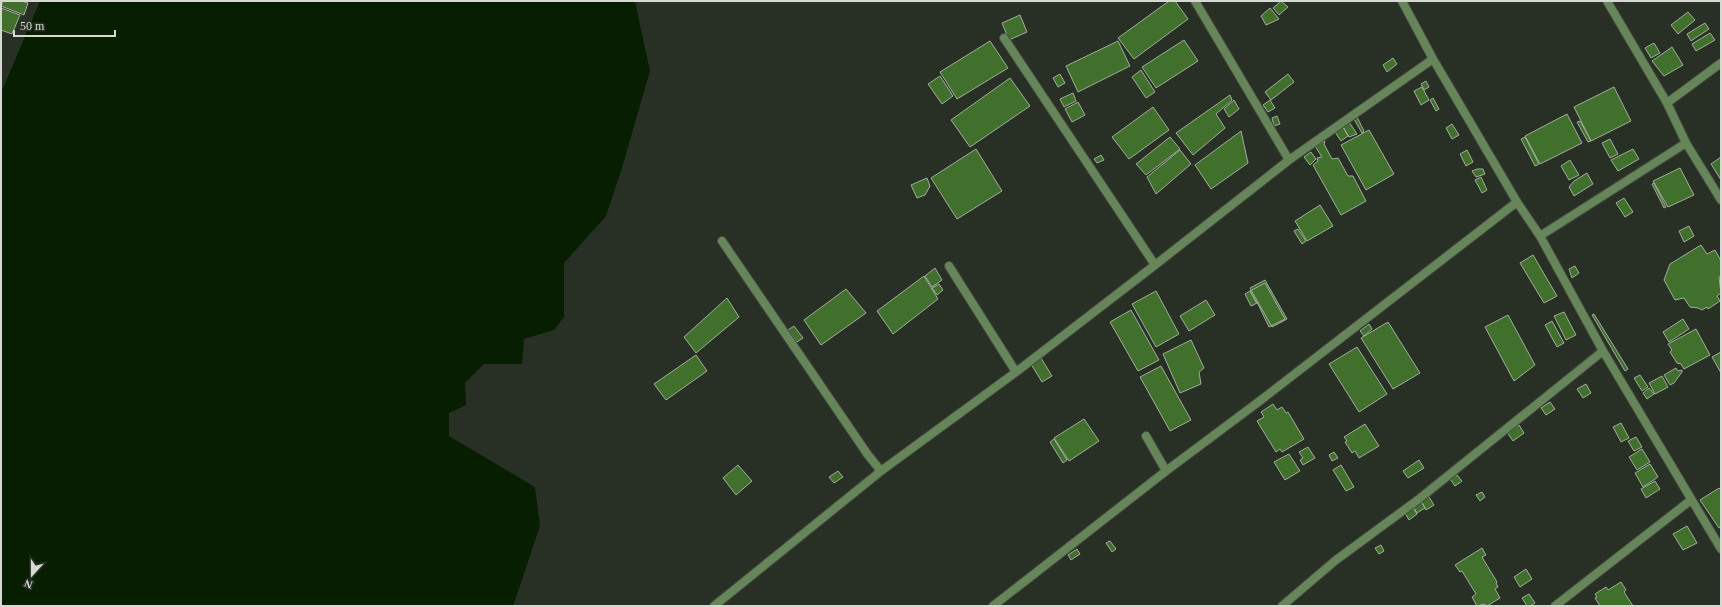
<svg xmlns="http://www.w3.org/2000/svg" width="1722" height="607" viewBox="0 0 1722 607" font-family="Georgia,serif">
<style>
.water{fill:#071f00}
.building{fill:#41702d;stroke:#a3aca0}
.lines{fill:none;stroke-linecap:round;stroke-linejoin:round}
.minor-casing{stroke:#444a41;stroke-width:10}
.minor{stroke:#668659;stroke-width:8}
</style>
<rect width="100%" height="100%" fill="#282f25"/>
<path class="water" d="M 40,1 L 635,1 L 650,71 L 621,171 L 606,216 L 564,263 L 564,317 L 554,330 L 524,339 L 522,364 L 484,364 L 465,383 L 466,405 L 449,413 L 449,436 L 535,487 L 540,526 L 513,606 L 1,606 L 1,93 Z"/>
<path class="building" d="M 3,1 L 22,1 L 28,3 L 24,15 L 1,6 Z
M 1169,1 L 1175,1 L 1188,19 L 1134,59 L 1118,38 Z
M 1281,1 L 1288,7 L 1279,15 L 1273,8 Z
M 1,8 L 20,15 L 12,34 L 1,30 Z
M 1270,8 L 1279,19 L 1266,25 L 1261,16 Z
M 1688,12 L 1695,20 L 1678,34 L 1671,25 Z
M 1020,15 L 1027,32 L 1009,40 L 1002,23 Z
M 1705,23 L 1709,29 L 1691,41 L 1687,34 Z
M 1710,33 L 1715,40 L 1696,51 L 1692,44 Z
M 1184,40 L 1198,61 L 1156,88 L 1142,67 Z
M 990,41 L 1008,68 L 957,99 L 940,72 Z
M 1118,41 L 1130,66 L 1078,92 L 1066,66 Z
M 1654,43 L 1660,53 L 1651,58 L 1645,48 Z
M 1672,47 L 1683,65 L 1664,76 L 1652,61 Z
M 1393,58 L 1397,64 L 1387,72 L 1383,65 Z
M 1141,70 L 1155,92 L 1146,98 L 1132,77 Z
M 1060,74 L 1065,83 L 1058,87 L 1053,78 Z
M 1288,74 L 1294,82 L 1271,100 L 1265,92 Z
M 940,76 L 953,96 L 942,104 L 928,84 Z
M 1010,78 L 1030,106 L 970,147 L 951,120 Z
M 1426,81 L 1429,87 L 1424,90 L 1421,84 Z
M 1422,87 L 1429,100 L 1421,105 L 1414,91 Z
M 1614,87 L 1631,121 L 1591,141 L 1574,107 Z
M 1073,93 L 1076,101 L 1064,107 L 1060,99 Z
M 1230,95 L 1232,100 L 1216,114 L 1225,128 L 1193,155 L 1176,133 Z
M 1433,98 L 1439,109 L 1436,111 L 1430,100 Z
M 1234,100 L 1239,109 L 1229,117 L 1224,109 Z
M 1270,100 L 1275,108 L 1268,112 L 1263,105 Z
M 1078,102 L 1085,115 L 1072,122 L 1065,109 Z
M 1153,107 L 1169,130 L 1129,159 L 1112,137 Z
M 1567,114 L 1582,143 L 1540,164 L 1525,136 Z
M 1277,116 L 1280,124 L 1274,126 L 1272,118 Z
M 1357,117 L 1364,131 L 1362,133 L 1354,119 Z
M 1580,121 L 1591,141 L 1588,142 L 1577,122 Z
M 1349,122 L 1357,134 L 1349,137 L 1343,127 Z
M 1452,124 L 1459,135 L 1452,139 L 1446,128 Z
M 1343,127 L 1348,136 L 1341,141 L 1335,132 Z
M 1369,130 L 1394,174 L 1366,190 L 1341,145 Z
M 1241,131 L 1248,163 L 1211,189 L 1195,165 Z
M 1170,137 L 1180,149 L 1146,175 L 1136,164 Z
M 1525,137 L 1539,164 L 1535,166 L 1521,139 Z
M 1610,139 L 1618,154 L 1610,158 L 1602,143 Z
M 1325,141 L 1324,144 L 1332,159 L 1338,158 L 1348,176 L 1353,176 L 1366,201 L 1341,215 L 1313,165 L 1318,161 L 1317,158 L 1322,157 L 1315,146 Z
M 976,149 L 1002,191 L 957,219 L 931,178 Z
M 1633,149 L 1639,159 L 1618,171 L 1611,160 Z
M 1180,150 L 1191,164 L 1156,194 L 1147,177 Z
M 1467,150 L 1473,162 L 1466,166 L 1460,154 Z
M 1311,152 L 1316,159 L 1310,165 L 1304,157 Z
M 1101,155 L 1104,160 L 1097,163 L 1094,159 Z
M 1721,157 L 1721,180 L 1711,164 Z
M 1570,160 L 1579,175 L 1569,180 L 1561,166 Z
M 1680,168 L 1694,195 L 1668,207 L 1653,181 Z
M 1477,169 L 1483,169 L 1485,174 L 1476,177 L 1472,171 Z
M 1587,173 L 1593,184 L 1574,196 L 1569,187 L 1574,181 Z
M 1481,177 L 1487,190 L 1482,193 L 1475,180 Z
M 927,178 L 930,186 L 925,195 L 917,198 L 911,185 Z
M 1654,183 L 1666,207 L 1664,208 L 1652,184 Z
M 1624,198 L 1633,212 L 1625,217 L 1616,203 Z
M 1320,205 L 1333,226 L 1307,241 L 1295,221 Z
M 1689,226 L 1694,236 L 1684,242 L 1679,231 Z
M 1298,229 L 1306,241 L 1302,244 L 1294,231 Z
M 1701,245 L 1707,254 L 1715,250 L 1721,261 L 1721,276 L 1719,277 L 1721,293 L 1717,296 L 1720,301 L 1708,309 L 1707,307 L 1702,310 L 1698,308 L 1690,307 L 1684,298 L 1675,300 L 1664,280 L 1670,264 Z
M 1533,255 L 1557,296 L 1544,303 L 1520,263 Z
M 1575,266 L 1579,273 L 1572,278 L 1569,269 Z
M 935,268 L 942,280 L 932,287 L 925,276 Z
M 924,276 L 938,299 L 893,334 L 877,311 Z
M 1265,280 L 1287,319 L 1272,327 L 1250,288 Z
M 1265,283 L 1285,319 L 1269,327 L 1257,302 L 1256,302 L 1250,291 Z
M 939,284 L 943,290 L 937,295 L 932,288 Z
M 846,289 L 866,313 L 821,345 L 804,320 Z
M 1156,291 L 1179,334 L 1156,347 L 1132,304 Z
M 1250,291 L 1257,303 L 1251,306 L 1245,294 Z
M 727,298 L 739,317 L 696,353 L 684,337 Z
M 1206,300 L 1215,315 L 1189,331 L 1180,316 Z
M 1131,310 L 1159,360 L 1138,371 L 1110,322 Z
M 1564,312 L 1576,335 L 1566,340 L 1554,316 Z
M 1594,314 L 1628,369 L 1625,371 L 1592,315 Z
M 1508,315 L 1535,365 L 1514,381 L 1485,327 Z
M 1683,319 L 1689,329 L 1669,342 L 1663,332 Z
M 1552,321 L 1564,343 L 1557,347 L 1545,325 Z
M 1388,322 L 1420,373 L 1393,389 L 1361,338 Z
M 1369,324 L 1372,329 L 1364,336 L 1360,331 Z
M 794,326 L 803,338 L 797,342 L 788,330 Z
M 1696,329 L 1710,355 L 1684,369 L 1681,364 L 1677,363 L 1670,352 L 1672,350 L 1668,344 Z
M 1191,340 L 1204,368 L 1199,372 L 1201,384 L 1180,393 L 1163,354 Z
M 1357,347 L 1387,394 L 1359,412 L 1329,364 Z
M 1721,352 L 1721,373 L 1712,357 Z
M 696,355 L 707,371 L 666,400 L 654,384 Z
M 1041,358 L 1052,376 L 1042,382 L 1031,364 Z
M 1161,366 L 1191,420 L 1170,431 L 1140,377 Z
M 1676,368 L 1678,371 L 1682,370 L 1682,372 L 1674,383 L 1670,385 L 1664,375 Z
M 1640,375 L 1648,387 L 1642,391 L 1634,378 Z
M 1662,376 L 1668,387 L 1655,394 L 1649,383 Z
M 1586,384 L 1591,393 L 1583,398 L 1577,389 Z
M 1649,388 L 1654,394 L 1647,399 L 1643,393 Z
M 1550,402 L 1555,409 L 1546,415 L 1541,408 Z
M 1273,404 L 1277,410 L 1282,407 L 1286,413 L 1288,412 L 1304,439 L 1282,452 L 1280,449 L 1276,452 L 1257,421 L 1264,417 L 1261,412 Z
M 1084,419 L 1099,441 L 1069,461 L 1054,438 Z
M 1621,423 L 1629,438 L 1621,442 L 1613,427 Z
M 1365,424 L 1379,446 L 1359,458 L 1355,451 L 1352,453 L 1345,442 L 1347,441 L 1344,437 Z
M 1519,425 L 1524,433 L 1513,441 L 1507,432 Z
M 1636,437 L 1642,447 L 1634,451 L 1628,441 Z
M 1054,439 L 1067,460 L 1063,463 L 1050,442 Z
M 1308,447 L 1315,458 L 1303,465 L 1300,460 L 1303,458 L 1299,452 Z
M 1642,449 L 1650,462 L 1637,470 L 1629,457 Z
M 1334,452 L 1338,458 L 1332,461 L 1329,455 Z
M 1289,454 L 1300,471 L 1285,480 L 1274,462 Z
M 1419,460 L 1424,468 L 1408,478 L 1403,471 Z
M 1650,464 L 1658,477 L 1643,487 L 1635,473 Z
M 738,465 L 752,481 L 736,495 L 723,478 Z
M 1341,465 L 1354,487 L 1346,491 L 1333,470 Z
M 838,471 L 843,477 L 834,483 L 829,477 Z
M 1457,475 L 1462,481 L 1455,486 L 1450,479 Z
M 1655,481 L 1660,489 L 1646,498 L 1641,489 Z
M 1719,488 L 1721,490 L 1721,527 L 1719,528 L 1700,500 Z
M 1482,492 L 1485,497 L 1480,501 L 1476,495 Z
M 1429,497 L 1434,505 L 1426,510 L 1421,501 Z
M 1421,501 L 1425,508 L 1417,513 L 1413,506 Z
M 1413,508 L 1417,514 L 1409,520 L 1405,513 Z
M 1687,526 L 1697,543 L 1683,550 L 1673,534 Z
M 1110,541 L 1116,549 L 1112,552 L 1106,543 Z
M 1381,545 L 1384,551 L 1379,554 L 1375,548 Z
M 1482,548 L 1486,555 L 1482,557 L 1497,582 L 1496,583 L 1498,587 L 1495,589 L 1500,598 L 1487,606 L 1484,604 L 1477,606 L 1472,597 L 1476,594 L 1462,571 L 1460,572 L 1455,565 Z
M 1077,549 L 1080,554 L 1071,560 L 1068,555 Z
M 1526,569 L 1532,579 L 1520,587 L 1514,577 Z
M 1621,582 L 1626,590 L 1624,592 L 1633,606 L 1600,606 L 1595,598 L 1597,597 L 1595,594 L 1606,587 L 1608,590 Z
M 1529,594 L 1535,603 L 1530,606 L 1527,606 L 1522,598 Z"/>
<g class="lines">
<defs>
<path id="minor" d="M 1195,1 L 1289,160
M 1402,1 L 1433,59 L 1517,202 L 1540,236 L 1603,351 L 1721,549
M 1607,1 L 1667,103 L 1686,143 L 1721,200
M 1004,38 L 1155,265 L 1289,160 L 1433,59
M 1667,103 L 1721,63
M 1540,236 L 1686,143
M 722,241 L 868,455 L 881,471 L 1016,372 L 1155,265
M 949,266 L 1016,372
M 1146,436 L 1166,471 L 1261,400 L 1517,202
M 714,606 L 881,471
M 993,606 L 1166,471
M 1282,606 L 1336,560 L 1419,499 L 1603,351
M 1555,606 L 1691,500"/>
</defs>
<use href="#minor" class="minor-casing"/>
<use href="#minor" class="minor"/>
</g>
<rect width="1722" height="607" fill="none" stroke="#d4d9d2" stroke-width="4"/>
<g transform="translate(32 575) rotate(201)" stroke="#282f25" stroke-width="3" paint-order="stroke">
<path d="M0-3L7 15L0 10L-7 15Z" fill="#d4d9d2"/>
<text y="-6" font-size="11" font-weight="bold" text-anchor="middle" fill="#d4d9d2">N</text>
</g>
<path d="M14 30v6h101v-6" fill="none" stroke="#d4d9d2" stroke-width="2"/>
<text x="20" y="30" font-size="12" fill="#d4d9d2" stroke="#282f25" stroke-width="3" paint-order="stroke">50 m</text>
</svg>
